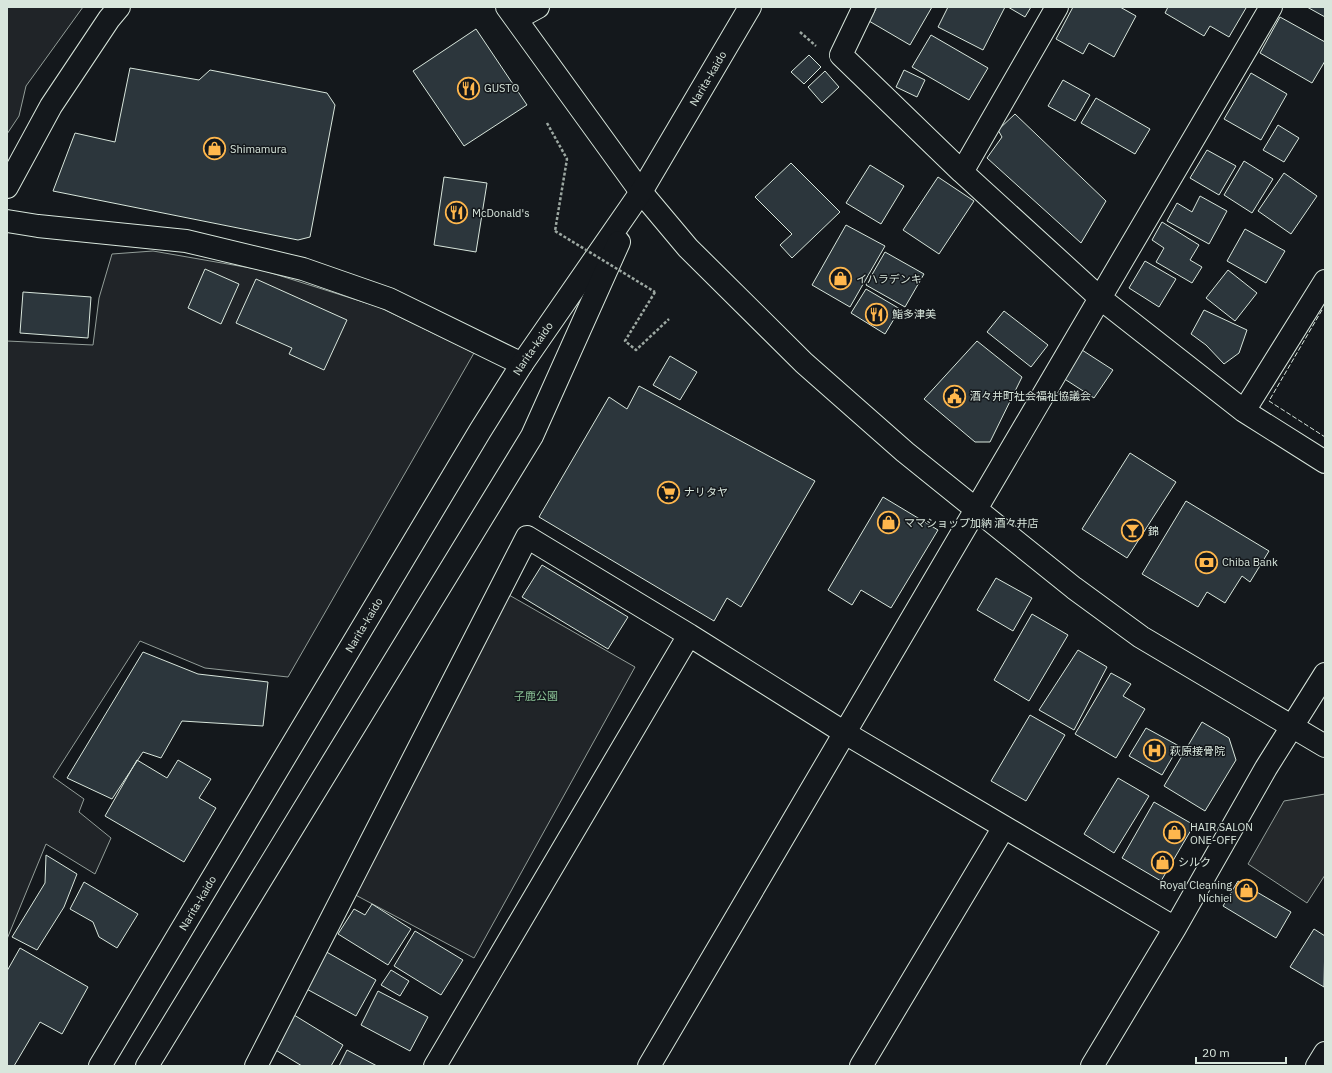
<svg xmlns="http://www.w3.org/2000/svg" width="1332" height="1073" viewBox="0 0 1332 1073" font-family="'IBM Plex Sans','Noto Sans JP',sans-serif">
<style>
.green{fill:#202428;stroke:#939e99}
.parking{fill:#24282b;stroke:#939e99}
.building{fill:#2c363c;stroke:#d8e6dc}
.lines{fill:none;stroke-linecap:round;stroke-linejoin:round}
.minor-casing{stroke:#d8e6dc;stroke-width:24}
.highway-casing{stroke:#d8e6dc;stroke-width:24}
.path{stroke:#9da8a2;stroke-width:2.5;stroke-dasharray:3 2;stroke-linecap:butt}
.minor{stroke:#14181c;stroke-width:22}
.highway{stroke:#14181c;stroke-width:22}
.path-bridge{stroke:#9da8a2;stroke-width:2.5;stroke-dasharray:3 2;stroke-linecap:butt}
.fence{stroke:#d8e6dc;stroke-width:1;stroke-dasharray:5 2;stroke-linecap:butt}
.labels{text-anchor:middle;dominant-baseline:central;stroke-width:3;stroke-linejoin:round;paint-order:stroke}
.street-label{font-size:11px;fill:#d8e6dc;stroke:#14181c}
.poi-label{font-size:11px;fill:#d8e6dc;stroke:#14181c;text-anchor:start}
.park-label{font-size:11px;fill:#8ac095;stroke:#14181c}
</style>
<rect width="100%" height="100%" fill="#14181c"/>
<path class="green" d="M 7,7 L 83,7 L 26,86 L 19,116 L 7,134 Z
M 153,251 L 262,270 L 379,307 L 474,353 L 288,677 L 205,668 L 140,641 L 53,777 L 84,799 L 79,812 L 111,838 L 95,874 L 46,844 L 7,939 L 7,341 L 93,345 L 99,298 L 112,254 Z
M 509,595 L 635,667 L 474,958 L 348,891 Z"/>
<path class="parking" d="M 1325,794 L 1325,875 L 1307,903 L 1248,864 L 1284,801 Z"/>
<path class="building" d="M 877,7 L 932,7 L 910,45 L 869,21 Z
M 948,7 L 1005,7 L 983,50 L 938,27 Z
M 1008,7 L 1031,7 L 1025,17 Z
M 1073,7 L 1120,7 L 1136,16 L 1114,57 L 1089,43 L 1083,54 L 1056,39 Z
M 1168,7 L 1244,7 L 1246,8 L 1229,37 L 1210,26 L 1204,36 L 1165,13 Z
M 1307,7 L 1325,7 L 1325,17 Z
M 1280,17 L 1325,42 L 1325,61 L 1312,83 L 1260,53 Z
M 476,29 L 527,105 L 464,146 L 413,71 Z
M 931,35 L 988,68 L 969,100 L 912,67 Z
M 809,55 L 821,67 L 804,84 L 791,72 Z
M 130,68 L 199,80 L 210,70 L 327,93 L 335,105 L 310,237 L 298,240 L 53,191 L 75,133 L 115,142 Z
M 904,70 L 925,80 L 917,97 L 896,87 Z
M 825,71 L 839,87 L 822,103 L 808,87 Z
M 1251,73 L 1287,94 L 1261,140 L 1224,119 Z
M 1063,80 L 1090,95 L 1075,121 L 1048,106 Z
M 1096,98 L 1150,129 L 1135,154 L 1081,123 Z
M 1015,114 L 1106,201 L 1081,243 L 987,158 L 1002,137 L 998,130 Z
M 1278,125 L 1299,138 L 1284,162 L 1263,150 Z
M 1207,150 L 1236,166 L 1219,195 L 1190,178 Z
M 1244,161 L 1273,179 L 1252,213 L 1224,195 Z
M 791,163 L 840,212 L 792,258 L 780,245 L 792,234 L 755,197 Z
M 870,165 L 904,186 L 881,224 L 846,203 Z
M 1284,173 L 1317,196 L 1291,234 L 1258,211 Z
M 444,177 L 487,183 L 476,252 L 434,245 Z
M 938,177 L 974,201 L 939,254 L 903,230 Z
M 1200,196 L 1227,211 L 1209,244 L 1167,221 L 1177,203 L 1192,212 Z
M 1162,222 L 1199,245 L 1190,260 L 1202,267 L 1192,283 L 1156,262 L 1164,248 L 1152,240 Z
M 846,225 L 885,246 L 850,307 L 812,285 Z
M 1245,229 L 1285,251 L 1266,283 L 1227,261 Z
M 885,252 L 924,274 L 905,307 L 866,285 Z
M 1145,261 L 1176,279 L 1159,307 L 1129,288 Z
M 205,269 L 239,284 L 221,324 L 188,308 Z
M 1228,270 L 1257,293 L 1235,321 L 1206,298 Z
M 256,279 L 347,320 L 324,370 L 289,354 L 292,348 L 236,323 Z
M 866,289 L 900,309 L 885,334 L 851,313 Z
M 23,292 L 91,297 L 88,338 L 20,333 Z
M 1204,310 L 1247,330 L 1239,353 L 1224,364 L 1206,345 L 1191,334 Z
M 1004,311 L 1048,345 L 1031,367 L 987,332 Z
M 977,341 L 1022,377 L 990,442 L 975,442 L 924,399 Z
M 1082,350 L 1113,370 L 1094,398 L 1063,378 Z
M 670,356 L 697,372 L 680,400 L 653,385 Z
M 639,386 L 815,481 L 741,607 L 727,598 L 714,621 L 539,517 L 609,397 L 627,409 Z
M 1130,453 L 1176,482 L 1127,558 L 1082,529 Z
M 883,497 L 938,530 L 891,608 L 861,590 L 852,605 L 828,590 Z
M 1186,501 L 1269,551 L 1250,582 L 1242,576 L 1225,603 L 1207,592 L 1198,607 L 1142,574 Z
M 542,565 L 628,617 L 608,649 L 522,597 Z
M 996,578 L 1032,598 L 1013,631 L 977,610 Z
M 1032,614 L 1068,635 L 1029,701 L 994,680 Z
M 1078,650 L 1107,667 L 1074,730 L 1039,710 Z
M 143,652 L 198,674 L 268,682 L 263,726 L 182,721 L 161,758 L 143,752 L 112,799 L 67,778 Z
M 1111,673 L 1131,684 L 1123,696 L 1145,709 L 1116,758 L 1075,734 Z
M 1030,715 L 1065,735 L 1026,801 L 991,781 Z
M 1202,722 L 1229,738 L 1236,760 L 1205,811 L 1164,786 Z
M 1146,728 L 1179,746 L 1162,775 L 1129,756 Z
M 137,760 L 167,778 L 178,760 L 211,779 L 199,798 L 216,808 L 184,862 L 105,816 Z
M 1118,778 L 1149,796 L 1114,853 L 1084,834 Z
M 1154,802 L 1194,825 L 1161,881 L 1122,858 Z
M 46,855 L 77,874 L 64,907 L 37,950 L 12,937 L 45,883 Z
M 1238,881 L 1291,912 L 1276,938 L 1223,906 Z
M 84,882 L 138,914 L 117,948 L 99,937 L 93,922 L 70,909 Z
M 372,904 L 411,929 L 388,965 L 338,934 L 354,909 L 365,915 Z
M 1314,929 L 1325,936 L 1324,987 L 1290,967 Z
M 415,931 L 463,960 L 441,995 L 394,966 Z
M 20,948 L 88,987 L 62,1034 L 40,1022 L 14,1066 L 7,1066 L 7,971 Z
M 323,950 L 376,980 L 356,1016 L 303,987 Z
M 391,970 L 409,981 L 400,996 L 381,985 Z
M 378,991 L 428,1017 L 410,1051 L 361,1025 Z
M 294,1015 L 343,1045 L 331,1066 L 302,1066 L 274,1049 Z
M 347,1050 L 377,1066 L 339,1066 Z"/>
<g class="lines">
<defs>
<path id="minor" d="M 507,7 L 641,192 L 688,248 L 804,363 L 905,452 L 1074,588 L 1141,637 L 1325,746
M 864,7 L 841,55 L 962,172 L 1100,298 L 1244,411 L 1325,462
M 516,19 L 538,7
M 962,172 L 1057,7
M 7,187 L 51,106 L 109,19 L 119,7
M 7,221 L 38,226 L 186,241 L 303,269 L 389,299 L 522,364
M 1244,411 L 1325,281
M 256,1066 L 527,537 L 689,635
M 435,1066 L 689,635 L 845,733 L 1175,928
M 649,1066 L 1271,7
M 861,1066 L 1004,827
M 1092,1066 L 1175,928 L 1266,768 L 1325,674
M 1317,1066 L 1325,1053"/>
<g id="highway">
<path id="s1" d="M 100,1066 L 480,431 L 522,364 L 641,192 L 750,7"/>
<path d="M 147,1066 L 532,436 L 619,242"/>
</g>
</defs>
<use href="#minor" class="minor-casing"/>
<use href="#highway" class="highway-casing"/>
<path class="path" d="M 800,32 L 816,46
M 547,123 L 567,159 L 555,231
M 655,292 L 625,341 L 636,350 L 669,319"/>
<use href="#minor" class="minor"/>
<use href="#highway" class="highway"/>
<path class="path-bridge" d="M 555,231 L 655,292"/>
<path class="fence" d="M 1322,310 L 1269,401 L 1325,437"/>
</g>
<defs>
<symbol id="restaurant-ring" viewBox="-11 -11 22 22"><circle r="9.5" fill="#14181c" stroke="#ffb74d" stroke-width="1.5"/><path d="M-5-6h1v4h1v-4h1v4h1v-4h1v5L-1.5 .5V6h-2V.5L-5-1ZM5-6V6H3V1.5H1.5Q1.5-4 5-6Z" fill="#ffb74d"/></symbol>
<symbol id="shop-ring" viewBox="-11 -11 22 22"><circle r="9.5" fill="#14181c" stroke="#ffb74d" stroke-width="1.5"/><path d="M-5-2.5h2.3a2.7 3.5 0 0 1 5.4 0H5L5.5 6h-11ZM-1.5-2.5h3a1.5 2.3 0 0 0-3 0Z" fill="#ffb74d"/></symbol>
<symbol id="civic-ring" viewBox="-11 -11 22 22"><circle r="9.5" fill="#14181c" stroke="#ffb74d" stroke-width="1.5"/><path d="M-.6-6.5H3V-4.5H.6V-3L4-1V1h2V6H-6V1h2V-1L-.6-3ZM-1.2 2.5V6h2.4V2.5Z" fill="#ffb74d"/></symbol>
<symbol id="supermarket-ring" viewBox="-11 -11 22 22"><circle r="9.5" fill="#14181c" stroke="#ffb74d" stroke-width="1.5"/><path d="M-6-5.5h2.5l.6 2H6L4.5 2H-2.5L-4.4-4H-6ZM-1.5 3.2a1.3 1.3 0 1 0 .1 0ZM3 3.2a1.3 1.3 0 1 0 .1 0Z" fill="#ffb74d"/></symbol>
<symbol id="bar-ring" viewBox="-11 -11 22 22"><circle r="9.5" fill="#14181c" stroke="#ffb74d" stroke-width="1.5"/><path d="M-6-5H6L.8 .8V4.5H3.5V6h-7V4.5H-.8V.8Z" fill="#ffb74d"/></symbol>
<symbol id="bank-ring" viewBox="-11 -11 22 22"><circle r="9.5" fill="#14181c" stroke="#ffb74d" stroke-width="1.5"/><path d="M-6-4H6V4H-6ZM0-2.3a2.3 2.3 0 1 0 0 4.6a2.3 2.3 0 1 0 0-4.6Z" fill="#ffb74d"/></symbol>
<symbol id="hospital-ring" viewBox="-11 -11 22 22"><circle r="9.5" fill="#14181c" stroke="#ffb74d" stroke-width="1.5"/><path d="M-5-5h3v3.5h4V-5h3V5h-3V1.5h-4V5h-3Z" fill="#ffb74d"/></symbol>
</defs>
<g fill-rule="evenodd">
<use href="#restaurant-ring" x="456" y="76" width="25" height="25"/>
<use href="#shop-ring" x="202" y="136" width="25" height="25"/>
<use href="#restaurant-ring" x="444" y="200" width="25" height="25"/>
<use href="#shop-ring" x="828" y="266" width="25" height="25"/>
<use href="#restaurant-ring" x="864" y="302" width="25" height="25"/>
<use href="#civic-ring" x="942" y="384" width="25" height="25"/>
<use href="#supermarket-ring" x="656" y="480" width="25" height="25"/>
<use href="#shop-ring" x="876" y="510" width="25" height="25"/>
<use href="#bar-ring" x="1120" y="518" width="25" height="25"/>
<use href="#bank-ring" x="1194" y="550" width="25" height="25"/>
<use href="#hospital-ring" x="1142" y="738" width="25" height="25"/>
<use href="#shop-ring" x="1162" y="820" width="25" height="25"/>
<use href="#shop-ring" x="1150" y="850" width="25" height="25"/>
<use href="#shop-ring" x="1234" y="878" width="25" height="25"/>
</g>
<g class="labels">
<g class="street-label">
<text stroke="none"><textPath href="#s1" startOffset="1160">Narita-kaido</textPath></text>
<text stroke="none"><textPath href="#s1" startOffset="838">Narita-kaido</textPath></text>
<text stroke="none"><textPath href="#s1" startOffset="514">Narita-kaido</textPath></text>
<text stroke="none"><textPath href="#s1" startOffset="190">Narita-kaido</textPath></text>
</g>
<g class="poi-label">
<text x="484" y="88">GUSTO</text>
<text x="230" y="149">Shimamura</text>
<text x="472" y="213">McDonald's</text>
<text x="856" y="279">イハラデンキ</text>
<text x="892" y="314">鮨多津美</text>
<text x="970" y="396">酒々井町社会福祉協議会</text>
<text x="684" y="492">ナリタヤ</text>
<text x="904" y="523">ママショップ加納 酒々井店</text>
<text x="1148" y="531">錦</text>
<text x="1222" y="562">Chiba Bank</text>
<text x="1170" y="751">萩原接骨院</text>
<text x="1190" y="827">HAIR SALON<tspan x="1190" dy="13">ONE-OFF</tspan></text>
<text x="1178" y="862">シルク</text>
<text x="1232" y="885" text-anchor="end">Royal Cleaning<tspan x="1232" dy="13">Nichiei</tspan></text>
</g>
<g class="park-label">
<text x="536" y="696">子鹿公園</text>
</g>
</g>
<rect width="1332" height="1073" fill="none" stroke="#d8e6dc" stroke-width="16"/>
<path d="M1196 1057v6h90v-6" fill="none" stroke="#d8e6dc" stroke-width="2"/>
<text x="1202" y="1057" font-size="12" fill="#d8e6dc" stroke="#14181c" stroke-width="3" paint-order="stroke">20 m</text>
</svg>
